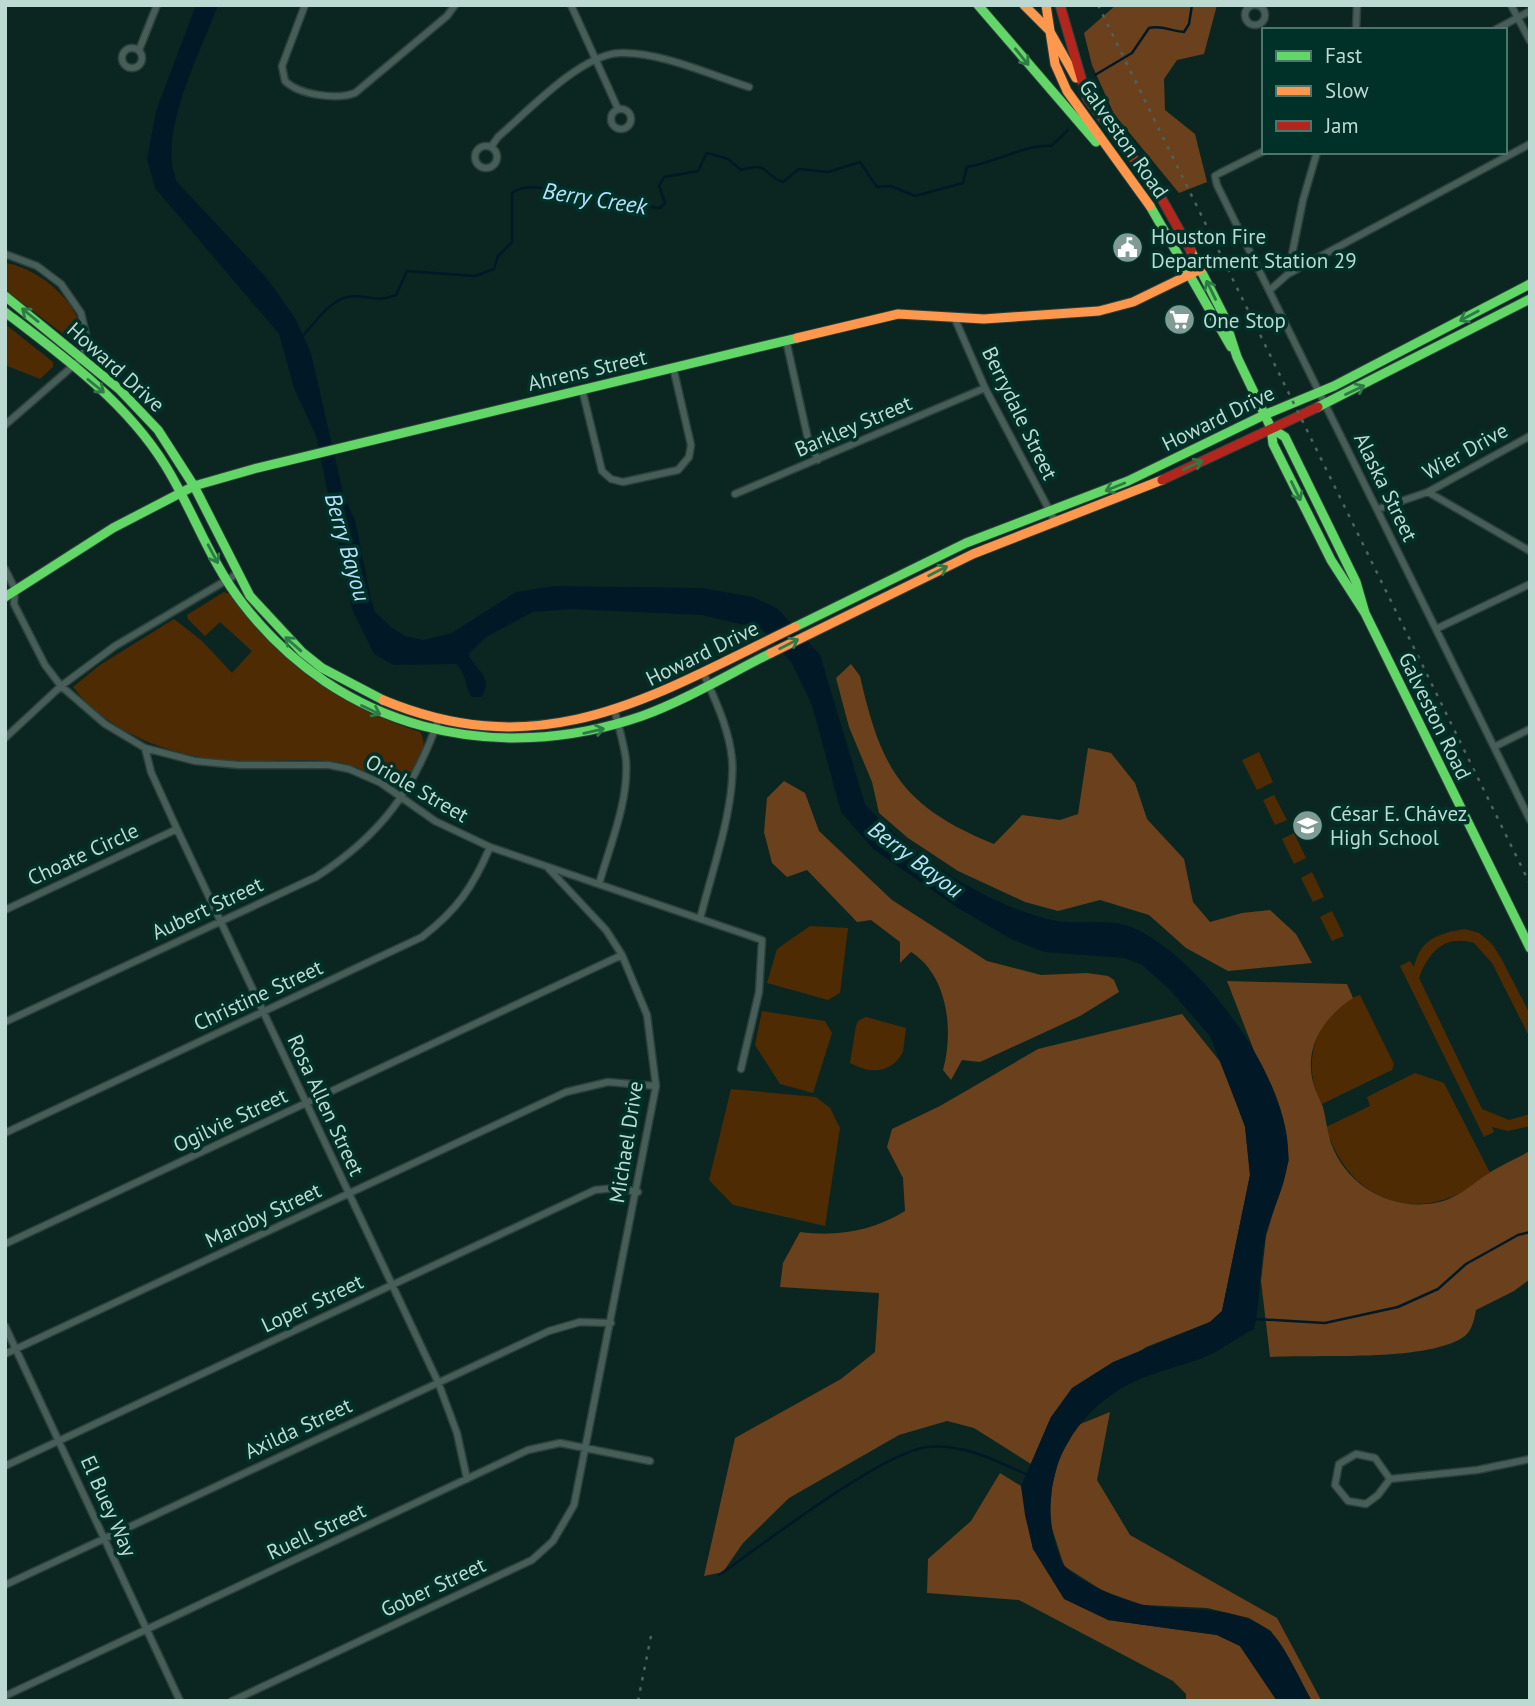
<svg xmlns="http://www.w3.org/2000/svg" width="1535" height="1706" viewBox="0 0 1535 1706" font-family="'PT Sans',sans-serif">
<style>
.green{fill:#4f2b04}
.forest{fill:#6a411c}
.water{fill:#011926}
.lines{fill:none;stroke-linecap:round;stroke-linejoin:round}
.stream{stroke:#011926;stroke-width:2.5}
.street-casing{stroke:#2d403c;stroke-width:9}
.fast-casing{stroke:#2d403c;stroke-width:11}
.slow-casing{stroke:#2d403c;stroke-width:11}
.jam-casing{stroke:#2d403c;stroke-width:11}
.street{stroke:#475d58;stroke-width:6}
.fast{stroke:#63d668;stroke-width:9}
.slow{stroke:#ff974d;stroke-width:9}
.jam{stroke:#b3261e;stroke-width:9}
.rail{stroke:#4e625e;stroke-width:2.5;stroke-dasharray:3.5 7;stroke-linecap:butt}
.oneway{stroke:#2d7b45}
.labels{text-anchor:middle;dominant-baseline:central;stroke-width:7;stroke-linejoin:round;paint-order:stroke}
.street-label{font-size:21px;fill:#bddad2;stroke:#003128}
.poi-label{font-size:21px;fill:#bddad2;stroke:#003128;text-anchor:start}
.water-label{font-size:23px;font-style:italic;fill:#b6e0fb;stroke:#003128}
</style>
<rect width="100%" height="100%" fill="#0b2621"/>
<path class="green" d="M 5,263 C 41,268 89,309 82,348 L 5,290 Z
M 5,324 L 53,362 L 53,367 L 40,379 L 5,365 Z
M 224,592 L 230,594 C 278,663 339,706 420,732 C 431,747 413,773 402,784 C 392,786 359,766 343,763 C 309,757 275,762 240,761 C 180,760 111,736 73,687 L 100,665 L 174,619 L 202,641 L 232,673 L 252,651 L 220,622 L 205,636 L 188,619 L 187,615 Z
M 1259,752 L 1273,782 L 1257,790 L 1242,760 Z
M 1274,795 L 1287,820 L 1275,825 L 1263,800 Z
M 1294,833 L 1306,858 L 1294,864 L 1282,839 Z
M 1312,872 L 1324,897 L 1313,902 L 1301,878 Z
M 1332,911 L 1344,936 L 1332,941 L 1320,917 Z
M 810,926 L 848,928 L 840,993 L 828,1000 L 767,983 L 777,949 Z
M 1465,929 L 1479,933 L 1492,944 L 1501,958 L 1530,1014 L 1530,1038 L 1492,963 L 1474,943 C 1445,934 1428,952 1419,978 L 1482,1109 L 1509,1120 L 1530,1114 L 1530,1126 L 1508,1131 L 1492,1127 L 1494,1132 L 1484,1137 L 1400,966 L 1410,961 L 1414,967 C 1420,939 1439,933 1465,929 Z
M 1360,995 L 1394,1064 L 1392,1070 L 1322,1104 C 1299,1065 1316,1010 1360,995 Z
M 762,1011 L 825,1021 L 832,1033 L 813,1093 L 780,1084 L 755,1045 Z
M 866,1017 L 906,1028 L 903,1052 C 891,1074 870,1074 850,1063 L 856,1026 L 858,1021 Z
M 1415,1073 L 1444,1083 L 1490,1173 C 1428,1228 1350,1208 1326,1127 L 1370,1106 L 1367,1097 Z
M 731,1089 L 816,1097 L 830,1108 L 840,1128 L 825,1226 L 733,1205 L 709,1180 Z"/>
<path class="forest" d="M 1116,5 L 1217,5 L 1204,54 L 1177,60 L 1164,79 L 1165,110 L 1195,134 L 1207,182 L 1179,193 L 1114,114 L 1092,65 L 1084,33 Z
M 851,664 L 860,676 C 881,770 903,807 994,844 L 1022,815 L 1060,820 L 1078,814 L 1088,748 L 1111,753 L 1135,783 L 1147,819 L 1184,859 L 1193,902 L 1210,922 L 1242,913 L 1270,910 L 1296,934 L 1312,963 L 1228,971 L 1186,948 L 1149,915 L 1100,900 L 1058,911 L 1025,902 L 958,871 L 908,838 L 879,813 L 872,782 L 849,727 L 836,678 Z
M 784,781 L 805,793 L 819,831 L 892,900 L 987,961 L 1041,975 L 1087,973 L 1108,976 L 1114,980 L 1119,992 L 1080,1016 L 980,1062 L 962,1060 L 951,1080 L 943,1070 C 954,1031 948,975 911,952 L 900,963 L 900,942 L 871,920 L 857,922 L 807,870 L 787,877 L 772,863 L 764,832 L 767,798 Z
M 1227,981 L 1347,984 L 1353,998 C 1324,1017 1304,1046 1313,1082 C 1315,1091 1320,1099 1323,1107 C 1326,1119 1327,1131 1331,1143 C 1345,1183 1386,1208 1427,1204 C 1456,1202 1470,1185 1492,1171 C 1504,1164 1517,1158 1530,1151 L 1530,1279 L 1514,1291 L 1476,1310 C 1474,1320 1472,1332 1462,1338 C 1422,1362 1320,1354 1270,1357 L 1261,1281 L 1266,1236 L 1289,1160 L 1286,1133 Z
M 1182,1014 L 1222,1064 L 1245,1127 L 1250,1175 L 1222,1311 L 1210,1322 L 1146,1347 L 1051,1417 L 1031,1464 L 974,1428 L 947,1421 L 899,1435 L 789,1498 L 743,1543 L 723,1572 L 704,1576 L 735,1438 L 841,1379 L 875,1352 L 879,1293 L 780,1287 L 783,1263 L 800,1232 C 837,1237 873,1231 905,1211 L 903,1178 L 887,1147 L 892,1129 L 940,1106 L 1038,1049 Z
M 1110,1412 L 1097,1480 L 1130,1535 L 1277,1618 L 1321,1700 L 1312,1701 L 1271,1631 L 1249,1618 L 1207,1608 L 1143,1605 L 1103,1591 L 1064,1566 L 1049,1519 L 1052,1487 L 1059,1458 L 1078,1425 Z
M 1000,1473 L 1021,1486 L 1033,1549 L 1108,1620 L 1217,1635 L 1240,1646 L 1277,1701 L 1186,1701 L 1186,1694 L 1173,1681 L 1019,1600 L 927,1593 L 928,1559 L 971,1521 Z"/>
<path class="water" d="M 196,5 L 218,5 C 201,52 156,135 177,182 L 266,277 L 295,318 L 311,353 L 344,497 L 355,520 L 371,599 L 375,612 L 392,628 L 405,636 L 423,640 L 452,633 L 516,592 L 554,586 L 702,588 L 753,597 L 778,609 L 820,655 L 865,804 C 910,855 990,908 1057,921 C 1080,925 1109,918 1131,927 C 1200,955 1292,1081 1288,1158 C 1287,1183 1272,1210 1266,1234 C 1259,1265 1261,1298 1254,1329 C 1237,1338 1220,1351 1203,1358 C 1172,1369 1136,1376 1110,1396 C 1076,1421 1054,1456 1051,1498 C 1049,1518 1053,1547 1064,1565 C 1074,1580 1126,1602 1144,1605 C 1187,1613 1228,1603 1267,1629 C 1282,1638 1302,1684 1312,1701 L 1277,1701 L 1240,1646 L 1217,1635 L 1108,1620 L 1064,1599 L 1033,1549 L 1025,1515 L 1021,1486 L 1051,1417 L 1072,1388 L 1113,1362 L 1210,1322 L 1222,1311 L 1250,1175 L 1245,1126 L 1210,1036 L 1168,988 L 1141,964 L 1124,958 L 1044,952 L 1011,939 L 958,908 L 873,849 L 841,812 L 812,705 L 791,662 L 762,629 L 701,615 L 571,609 L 533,612 L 486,637 L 468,654 C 476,672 495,676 481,697 L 472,697 C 464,686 467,673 456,664 L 394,665 L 374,654 L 352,609 L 316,436 L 294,388 L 279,334 L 155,188 L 147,159 L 156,111 Z"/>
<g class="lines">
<path class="stream" d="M 1095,75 L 1132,53 L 1149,28 C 1163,25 1170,31 1184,32 L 1189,24 L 1192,5
M 301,338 C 313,325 329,301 347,297 C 365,293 375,304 396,295 L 407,271 L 475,276 L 494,269 L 498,256 L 512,242 L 512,193 C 532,179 564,195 585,198 C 593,199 600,197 607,198 C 625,199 642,207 660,208 L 665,203 L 659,186 L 664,177 L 698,171 L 707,153 L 728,159 L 741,170 C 770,161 761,174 783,182 L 799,169 L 828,172 L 860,162 L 877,187 L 891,186 L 915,196 L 963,183 L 967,167 C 993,163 1027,144 1051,146 L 1068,130
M 1255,1319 L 1325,1323 L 1398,1307 L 1438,1289 L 1466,1264 L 1518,1235 L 1530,1232
M 719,1575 C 761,1546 883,1451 928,1447 C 964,1443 998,1462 1030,1476"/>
<defs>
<path id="street" d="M 305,5 L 282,66 L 285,81 C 299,95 337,100 355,93 L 447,16 L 455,5
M 571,5 L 618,109
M 1511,5 L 1530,41
M1245 15a10 10 0 1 1 20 0a10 10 0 1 1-20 0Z
M 1356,30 L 1357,5
M 1495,30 L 1530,11
M122 58a10 10 0 1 1 20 0a10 10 0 1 1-20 0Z
M 139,50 L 157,5
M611 119a10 10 0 1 1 20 0a10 10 0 1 1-20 0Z
M475 157a11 11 0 1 1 22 0a11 11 0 1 1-22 0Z
M 491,147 L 498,137 C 527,112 581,54 620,53 C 658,51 711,75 749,87
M 1264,151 L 1220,173 L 1215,176 L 1217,185 L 1530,820
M 5,254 L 37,266 L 61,284 L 81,313 L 87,339 L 82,358 L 5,425
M 1288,274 L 1303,200 L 1317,152
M 1270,290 L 1288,274 L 1308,263 L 1530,144
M 955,319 L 985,388 L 1056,523
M 786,340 L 808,439 L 818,460
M 582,389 L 602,471 L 611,479 L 623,482 L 678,470 L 689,457 L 691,445 L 673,367
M 1428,492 L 1530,551
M 735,494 L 985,388
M 1378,509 L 1428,492 L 1530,436
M 5,569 L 15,589 L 14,604 L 45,665 L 61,686 L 105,724 L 145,748 L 195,761 L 239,765 L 329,765 L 349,769 L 381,783 L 435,821 L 490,847 L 762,940 L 759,992 L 741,1069
M 1436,629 L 1530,584
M 5,738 L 61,686 L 115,646 L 237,574
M 1494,747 L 1530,729
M 145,748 L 151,772 L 177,829 L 438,1382 L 457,1433 L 467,1479
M 599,884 C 610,845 629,801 626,760 C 624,744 619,728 615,712
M 5,910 L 177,829
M 700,919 C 711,874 736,805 732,759 C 729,728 715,700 703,672
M 5,1022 L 316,877 C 381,835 414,790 439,718
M 5,1133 L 422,937 C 457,910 473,887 490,847
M 5,1244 L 622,955
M 5,1326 L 180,1701
M 5,1354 L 566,1092 L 608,1082 L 656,1086
M 1356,1454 L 1375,1458 L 1390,1479 L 1378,1495 L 1366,1504 L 1348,1501 L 1335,1485 L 1339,1464 Z
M 5,1466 L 595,1190 L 616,1188 L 638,1192
M 1390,1479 L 1477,1470 L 1530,1459
M 5,1585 L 549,1331 L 580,1322 L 611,1323
M 5,1696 L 528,1450 L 560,1443 L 650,1461
M 232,1701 L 532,1560 L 553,1541 L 574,1505 L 656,1086 L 647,1015 L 622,955 L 606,930 L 549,869"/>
<path id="fast" d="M 978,5 L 1096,142
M 1150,206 L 1231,347
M 1191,251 L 1223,314 L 1237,357 L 1271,428 L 1273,444 L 1331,560 L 1365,613
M 5,296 L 119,389 L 158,430 L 194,486 L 250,596 L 302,652 L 322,668 L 383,700
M 5,312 C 63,356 126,402 165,465 C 193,510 210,562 243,604 C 339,729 494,767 642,716 C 686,700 729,674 771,653
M 1318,407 L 1530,299
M 1271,428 L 1285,437 L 1356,582 L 1365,613 L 1530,948
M 5,597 L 113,528 L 194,486 L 257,468 L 797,338
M 795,627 L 966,543 L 1128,481 L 1264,415 L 1334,386 L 1530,284"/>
<path id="slow" d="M 1024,5 L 1049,30 L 1076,78
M 1046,5 L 1055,64 L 1067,91 L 1150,206
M 797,338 L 898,314 L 984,319 L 1099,311 L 1133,302 L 1201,269
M 771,653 L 973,554 L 1162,480
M 383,700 C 544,767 653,696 795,627"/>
<path id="jam" d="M 1060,5 L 1087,98 L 1154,185 L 1191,251
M 1162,480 L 1318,407"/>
</defs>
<use href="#street" class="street-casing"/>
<use href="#fast" class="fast-casing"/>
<use href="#slow" class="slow-casing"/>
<use href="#jam" class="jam-casing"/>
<use href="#street" class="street"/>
<use href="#fast" class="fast"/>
<use href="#slow" class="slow"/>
<use href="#jam" class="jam"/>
<path class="rail" d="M 1098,5 L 1530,884
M 638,1701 L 651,1636"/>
</g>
<defs><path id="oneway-shaft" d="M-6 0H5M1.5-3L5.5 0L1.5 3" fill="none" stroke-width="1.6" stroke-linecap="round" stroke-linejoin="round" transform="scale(1.75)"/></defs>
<g class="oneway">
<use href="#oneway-shaft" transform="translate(1022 57) rotate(51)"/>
<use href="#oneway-shaft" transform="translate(1211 290) rotate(-116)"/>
<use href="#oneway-shaft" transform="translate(30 315) rotate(-141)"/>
<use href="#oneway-shaft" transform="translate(1469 316) rotate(152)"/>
<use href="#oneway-shaft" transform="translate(96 386) rotate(39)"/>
<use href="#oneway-shaft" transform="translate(1355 390) rotate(-25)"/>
<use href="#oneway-shaft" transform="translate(1193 465) rotate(-25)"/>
<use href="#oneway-shaft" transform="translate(1115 487) rotate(158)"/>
<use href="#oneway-shaft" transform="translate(1296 491) rotate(64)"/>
<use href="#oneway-shaft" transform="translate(213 554) rotate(62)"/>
<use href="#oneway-shaft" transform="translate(938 571) rotate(-27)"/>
<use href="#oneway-shaft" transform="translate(293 644) rotate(-139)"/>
<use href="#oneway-shaft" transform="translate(789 644) rotate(-27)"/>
<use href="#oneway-shaft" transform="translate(371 710) rotate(25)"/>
<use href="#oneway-shaft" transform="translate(594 731) rotate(-13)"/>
</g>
<defs>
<symbol id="civic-disc" viewBox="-11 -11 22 22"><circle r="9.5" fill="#7f9b94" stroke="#003128"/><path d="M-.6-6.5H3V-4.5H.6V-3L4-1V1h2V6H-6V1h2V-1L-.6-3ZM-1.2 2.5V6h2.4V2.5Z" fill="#fff"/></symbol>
<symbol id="supermarket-disc" viewBox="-11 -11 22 22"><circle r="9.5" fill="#7f9b94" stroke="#003128"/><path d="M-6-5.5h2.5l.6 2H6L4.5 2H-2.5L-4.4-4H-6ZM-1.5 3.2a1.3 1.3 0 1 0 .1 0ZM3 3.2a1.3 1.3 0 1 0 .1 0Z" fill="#fff"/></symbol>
<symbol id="school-disc" viewBox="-11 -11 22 22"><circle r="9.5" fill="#7f9b94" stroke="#003128"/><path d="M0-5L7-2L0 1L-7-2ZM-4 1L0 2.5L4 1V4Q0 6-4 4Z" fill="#fff"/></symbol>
</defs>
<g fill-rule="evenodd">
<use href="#civic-disc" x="1110" y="230" width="35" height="35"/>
<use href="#supermarket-disc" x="1162" y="302" width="35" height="35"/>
<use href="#school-disc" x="1290" y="808" width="35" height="35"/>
</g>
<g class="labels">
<g class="street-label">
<text transform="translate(1124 139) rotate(55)">Galveston Road</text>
<text transform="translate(116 367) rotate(42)">Howard Drive</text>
<text transform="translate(587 370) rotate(-13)">Ahrens Street</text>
<text transform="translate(1020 413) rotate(64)">Berrydale Street</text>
<text transform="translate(1218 418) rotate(-26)">Howard Drive</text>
<text transform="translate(853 426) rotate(-23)">Barkley Street</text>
<text transform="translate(1465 451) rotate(-29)">Wier Drive</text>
<text transform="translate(1386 487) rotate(64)">Alaska Street</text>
<text transform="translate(702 653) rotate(-26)">Howard Drive</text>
<text transform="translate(1435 716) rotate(64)">Galveston Road</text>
<text transform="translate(417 788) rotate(30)">Oriole Street</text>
<text transform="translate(83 854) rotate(-25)">Choate Circle</text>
<text transform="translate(207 908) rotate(-25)">Aubert Street</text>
<text transform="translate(258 995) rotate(-25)">Christine Street</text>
<text transform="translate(326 1105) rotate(65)">Rosa Allen Street</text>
<text transform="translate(230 1120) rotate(-25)">Ogilvie Street</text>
<text transform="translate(626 1142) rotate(-81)">Michael Drive</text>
<text transform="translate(263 1215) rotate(-25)">Maroby Street</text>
<text transform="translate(312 1303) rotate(-25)">Loper Street</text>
<text transform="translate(298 1428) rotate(-25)">Axilda Street</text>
<text transform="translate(109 1506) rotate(66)">El Buey Way</text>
<text transform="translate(316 1531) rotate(-25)">Ruell Street</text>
<text transform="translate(433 1587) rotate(-25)">Gober Street</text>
</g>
<g class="poi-label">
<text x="1151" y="236">Houston Fire<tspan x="1151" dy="24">Department Station 29</tspan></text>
<text x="1203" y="320">One Stop</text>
<text x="1330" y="813">César E. Chávez<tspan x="1330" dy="24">High School</tspan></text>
</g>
<g class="water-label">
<text transform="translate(595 198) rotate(9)">Berry Creek</text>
<text transform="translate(348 547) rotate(74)">Berry Bayou</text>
<text transform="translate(916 859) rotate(37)">Berry Bayou</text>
</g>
</g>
<rect width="1535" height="1706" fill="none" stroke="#bddad2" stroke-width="14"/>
<rect x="1262" y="28" width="245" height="126" fill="#003128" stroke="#4c756c" stroke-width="2"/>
<rect x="1276" y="51" width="35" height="10" fill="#63d668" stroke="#4c756c" stroke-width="2"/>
<text x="1325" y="63" font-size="21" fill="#bddad2">Fast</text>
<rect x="1276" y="86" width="35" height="10" fill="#ff974d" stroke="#4c756c" stroke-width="2"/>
<text x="1325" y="98" font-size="21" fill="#bddad2">Slow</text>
<rect x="1276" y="121" width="35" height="10" fill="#b3261e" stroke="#4c756c" stroke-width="2"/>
<text x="1325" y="133" font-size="21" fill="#bddad2">Jam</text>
</svg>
